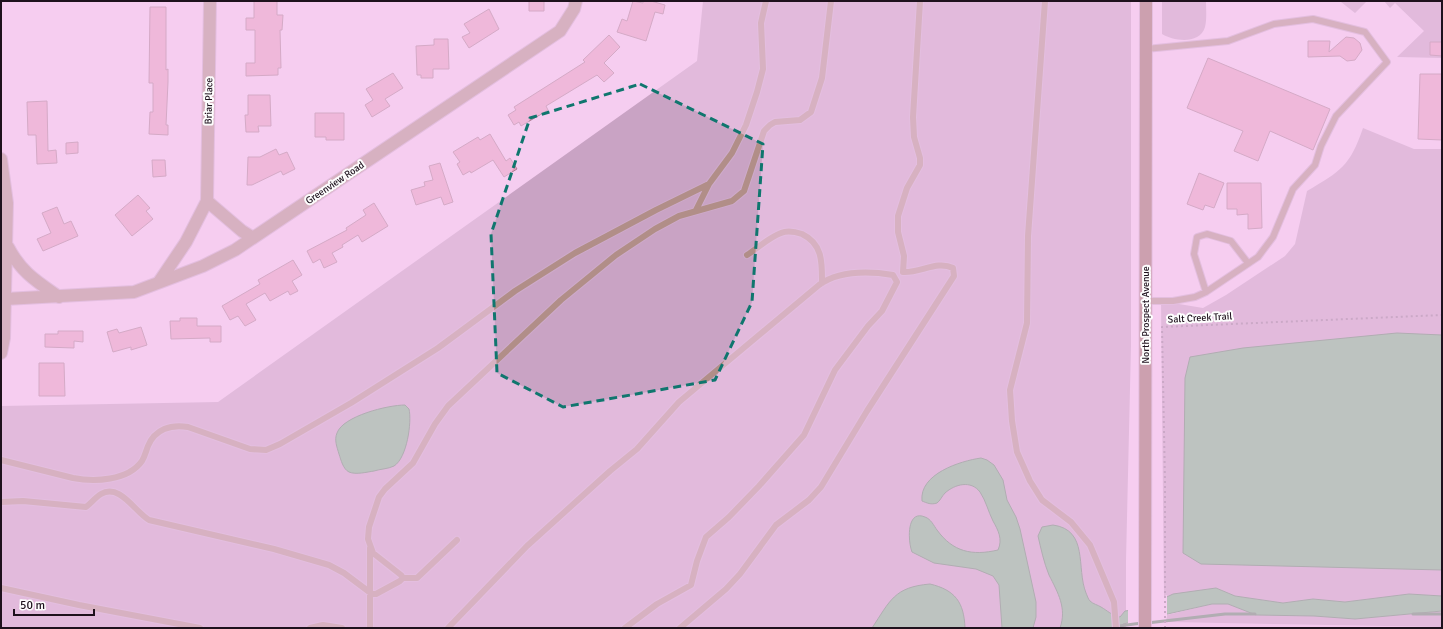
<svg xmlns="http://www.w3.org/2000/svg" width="1443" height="629" viewBox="0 0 1443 629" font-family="Signika,sans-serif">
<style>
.built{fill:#efc1e9}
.green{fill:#c9a3c4}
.water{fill:#78b786;stroke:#5d8566}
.pier{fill:#f5cdf0}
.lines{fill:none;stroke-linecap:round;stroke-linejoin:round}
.stream{stroke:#5d8566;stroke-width:3}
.building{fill:#e79dbf;stroke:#ac7e93}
.lane-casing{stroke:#ceabca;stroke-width:8}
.street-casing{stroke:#ceabca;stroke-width:14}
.secondary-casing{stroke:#ceabca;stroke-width:14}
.path{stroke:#977b94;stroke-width:2;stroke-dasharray:2 3;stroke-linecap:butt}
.lane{stroke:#b18e88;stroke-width:6}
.street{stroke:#b18e88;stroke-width:12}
.secondary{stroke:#9a685f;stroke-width:12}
.marked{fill:none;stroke:#0f766e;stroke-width:3;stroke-dasharray:8 5;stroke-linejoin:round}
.labels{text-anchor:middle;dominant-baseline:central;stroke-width:4;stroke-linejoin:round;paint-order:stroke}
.street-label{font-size:10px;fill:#1e111d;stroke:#fdfdfd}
</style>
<rect width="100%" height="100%" fill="#f5cdf0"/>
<path class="built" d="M 1166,622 L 1442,627 L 1442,628 L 1166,628 Z"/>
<path class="green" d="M 703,1 L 1131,1 L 1131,346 L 1126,561 L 1126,628 L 1,628 L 1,406 L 218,402 L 697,61 Z
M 1162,1 L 1206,1 C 1206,9 1207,19 1205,27 C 1200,45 1173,41 1162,34 Z
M 1367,1 L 1355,13 L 1341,2 L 1293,1 Z
M 1384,1 L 1442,1 L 1442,58 L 1397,57 L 1424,31 L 1395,3 L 1390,8 Z
M 1363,128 L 1414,149 L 1442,149 L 1442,596 L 1409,594 L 1345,602 L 1313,599 L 1283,603 L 1235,596 L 1216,588 L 1164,598 L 1161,301 L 1203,308 L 1226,295 L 1285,256 L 1295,244 L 1307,191 C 1341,171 1350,166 1363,128 Z
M 1212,604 L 1228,604 L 1256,615 L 1314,616 L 1355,619 L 1442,611 L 1442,627 L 1166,622 L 1167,615 Z"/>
<path class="water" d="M 1397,333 L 1442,335 L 1442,570 L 1201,564 L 1183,553 L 1185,378 L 1190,357 L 1243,348 Z
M 405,405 L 409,409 C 412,422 407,458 394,466 C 388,469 380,469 374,471 C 367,472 356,475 349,472 C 343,469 341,460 339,454 C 337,447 334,440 337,433 C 343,416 388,405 405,405 Z
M 981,458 L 987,460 L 994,465 L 1003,480 L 1007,500 L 1016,517 L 1020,529 L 1036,602 L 1036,617 L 1033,628 L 1002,628 L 999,585 L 993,576 L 976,569 L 934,563 L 912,552 C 908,542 906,509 925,517 C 931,519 934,526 937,530 C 953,552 972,556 998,550 C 1003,539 998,530 993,521 C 988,511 986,501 980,492 C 971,480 955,484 945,493 C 942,496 940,501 937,503 C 931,505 927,503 922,501 C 919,474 960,461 981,458 Z
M 1053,525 C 1089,530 1076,568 1086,593 C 1087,595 1088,599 1090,601 C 1093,604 1098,605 1101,607 C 1108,611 1111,615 1120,617 L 1125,611 L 1144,608 L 1173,594 L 1216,588 L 1235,596 L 1283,603 L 1313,599 L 1345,602 L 1409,594 L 1442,596 L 1442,611 L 1355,619 L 1314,616 L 1256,615 L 1228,604 L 1212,604 L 1123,624 L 1119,628 L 1060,628 C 1067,608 1058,593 1049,575 C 1044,563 1041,549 1038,536 L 1042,527 Z
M 930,584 C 955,590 964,602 965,628 L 872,628 C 890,601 894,587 930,584 Z"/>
<path class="pier" d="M 1167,595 L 1167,617 L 1128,625 L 1128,608 L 1144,606 Z"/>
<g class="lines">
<path class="stream" d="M 1413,614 L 1442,614
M 1147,623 L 1225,614 L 1255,614
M 1119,626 L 1142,623"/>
</g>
<path class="building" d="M 254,1 L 277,1 L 277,15 L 283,15 L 282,30 L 280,30 L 281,68 L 278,68 L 278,75 L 246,76 L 246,63 L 255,63 L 255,30 L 246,30 L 246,18 L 254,18 Z
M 529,1 L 544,1 L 544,11 L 529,11 Z
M 633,1 L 643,3 L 643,1 L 651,1 L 665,5 L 663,14 L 655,12 L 646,41 L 617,32 L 622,19 L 627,21 Z
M 150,7 L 166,7 L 166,70 L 168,69 L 168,82 L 166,125 L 168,125 L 168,135 L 149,134 L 150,112 L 153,112 L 153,83 L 149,83 Z
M 489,9 L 499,29 L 469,48 L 462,37 L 470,33 L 464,24 Z
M 609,35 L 620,47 L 604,63 L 614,73 L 604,82 L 597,75 L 546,106 L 548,110 L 521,126 L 519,122 L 514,125 L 508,115 L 516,110 L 514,107 L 585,62 L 583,60 Z
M 1346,37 L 1354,38 L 1360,43 L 1362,50 L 1355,60 L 1347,61 L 1340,56 L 1308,57 L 1308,41 L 1330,41 L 1329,52 Z
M 434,39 L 448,39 L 449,69 L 433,69 L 433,78 L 421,78 L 421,75 L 417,75 L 416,46 L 434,45 Z
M 1430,42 L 1442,42 L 1442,56 L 1430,55 Z
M 1208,58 L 1330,109 L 1313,150 L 1270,131 L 1258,161 L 1234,151 L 1243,131 L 1187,108 Z
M 393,73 L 403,88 L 385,99 L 390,106 L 372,117 L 365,105 L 373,100 L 366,89 Z
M 1420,74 L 1442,74 L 1442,140 L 1418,139 Z
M 248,95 L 270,95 L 271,126 L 258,126 L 259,132 L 246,132 L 245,115 L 248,115 Z
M 47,101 L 48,151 L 56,150 L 57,163 L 37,164 L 36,135 L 28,135 L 27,102 Z
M 315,113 L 344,113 L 344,140 L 326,140 L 326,137 L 315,137 Z
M 490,134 L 506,161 L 510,158 L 517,169 L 504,177 L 493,160 L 471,173 L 470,171 L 463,175 L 457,164 L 460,162 L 453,152 L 478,137 L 480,140 Z
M 78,142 L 78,153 L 66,154 L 66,143 Z
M 276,149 L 279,155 L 287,152 L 295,169 L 283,175 L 281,171 L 252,185 L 247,185 L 248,157 L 260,157 Z
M 152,160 L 165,160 L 166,176 L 153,177 Z
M 440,163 L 453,202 L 444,205 L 441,197 L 416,205 L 411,190 L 425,186 L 424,182 L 433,180 L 429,166 Z
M 1199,173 L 1224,183 L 1214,208 L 1205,205 L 1203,210 L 1187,204 Z
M 1227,183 L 1261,183 L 1262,228 L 1248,229 L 1248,214 L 1237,215 L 1237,209 L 1227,209 Z
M 138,195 L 150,208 L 146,211 L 153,219 L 132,236 L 115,215 Z
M 374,203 L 388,226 L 362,242 L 358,235 L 342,245 L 343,247 L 332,253 L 337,262 L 324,268 L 320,259 L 313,263 L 307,251 L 347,230 L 346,228 L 366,215 L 363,210 Z
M 57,207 L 64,224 L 71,221 L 78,236 L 43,251 L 37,239 L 51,233 L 42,213 Z
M 293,260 L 302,275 L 292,281 L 298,291 L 290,295 L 288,291 L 270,301 L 265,293 L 246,304 L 256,320 L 245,326 L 238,316 L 230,320 L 222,306 L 260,284 L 258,280 Z
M 180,318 L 197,318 L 197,326 L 221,326 L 221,342 L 210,342 L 210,338 L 171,339 L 170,321 L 180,321 Z
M 141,327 L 147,345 L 131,350 L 131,347 L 113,352 L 107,332 L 117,329 L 119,333 Z
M 58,331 L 83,331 L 83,342 L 74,341 L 74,348 L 45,347 L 45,334 L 58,334 Z
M 39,363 L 64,363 L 65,396 L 39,396 Z"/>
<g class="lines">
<defs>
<path id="lane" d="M 1045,1 L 1028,236 L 1027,323 L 1010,390 L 1012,421 L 1017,452 L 1030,481 L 1042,500 L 1071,522 L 1090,545 L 1114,602 L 1116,628
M 696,210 L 709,184
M 747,255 C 758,248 768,238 781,233 C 788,230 796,232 802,234 C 823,244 822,263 822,283
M 1206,292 L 1194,254 L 1197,237 L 1207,234 L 1231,241 L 1248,263
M 1146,301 L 1173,301 L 1195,297 L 1206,292 L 1258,257 L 1273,237 L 1293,189 L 1315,165 L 1321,146 L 1336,116 L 1387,62 L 1365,32 L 1313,19 L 1274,24 L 1228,41 L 1146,49
M 1,460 L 73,478 C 94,482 128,481 142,461 C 145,456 146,451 148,446 C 155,429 171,424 188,427 L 250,449 L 266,450 L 280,444 L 351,403 L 438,348 L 515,291 L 575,253 L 656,210 L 709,184 L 732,153 L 746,125 L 757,92 L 763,69 L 761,23 L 766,1
M 1,502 L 23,501 L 86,507 C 91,503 96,497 101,494 C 120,483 135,512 149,520 L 274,549 L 329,565 L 344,573 L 372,594 L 376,594 L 400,581 L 403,578 L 401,575 L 373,553 L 368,539 L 369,527 L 379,497 L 385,489 L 413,463 L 435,424 L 448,406 L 561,300 L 616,255 L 655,229 L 679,216 L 732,201 L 744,191 L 764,131 L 770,125 L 775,122 L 800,120 L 811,112 L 822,78 L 831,1
M 370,548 L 370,628
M 403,578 L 417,578 L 457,540
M 1,588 L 79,605 L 200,628
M 310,628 L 323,625 L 342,628
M 448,628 L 527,546 L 610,471 L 637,449 L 679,402 L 819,285 C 840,270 868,271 893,275 L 897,282 L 882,311 L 868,326 L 835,370 L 804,435 L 759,486 L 729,517 L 706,537 L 697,561 L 691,585 L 657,604 L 625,628
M 680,628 L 726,589 L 740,574 L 776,525 L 809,500 L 821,487 L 867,411 L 954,276 L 953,268 C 937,260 921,273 903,272 L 904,256 L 898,232 L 898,216 L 907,188 L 920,165 L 920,158 L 914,137 L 913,117 L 920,1"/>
<path id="street" d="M 1,159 L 7,203 L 4,338 L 1,353
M 207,201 L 242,231 L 253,238
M 8,247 C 21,272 36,281 59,297
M 159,282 L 186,242 L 207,201 L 210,1
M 5,299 L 134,292 L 203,266 L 235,250 L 560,31 L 574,9 L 576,1"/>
<path id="secondary" d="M 1145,628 L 1146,1"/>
</defs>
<use href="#lane" class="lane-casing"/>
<use href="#street" class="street-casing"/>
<use href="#secondary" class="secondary-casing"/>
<path class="path" d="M 1165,628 L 1165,483 L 1162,327 L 1442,315"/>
<use href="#lane" class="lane"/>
<use href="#street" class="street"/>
<use href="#secondary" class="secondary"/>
</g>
<path d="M0 0H1443V629H0ZM 640,84 L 763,144 L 752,302 L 715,380 L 563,407 L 497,373 L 491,234 L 530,118 Z" fill="#f5cdf0" fill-opacity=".55" fill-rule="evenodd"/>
<path class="marked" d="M 640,84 L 763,144 L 752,302 L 715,380 L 563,407 L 497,373 L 491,234 L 530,118 Z"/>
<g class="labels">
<g class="street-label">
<text transform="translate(209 101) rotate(-89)">Briar Place</text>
<text transform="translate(335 183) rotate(-34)">Greenview Road</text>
<text transform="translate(1146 315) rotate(-90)">North Prospect Avenue</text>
<text transform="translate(1200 318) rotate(-3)">Salt Creek Trail</text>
</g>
</g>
<rect width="1443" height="629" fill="none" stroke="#1e111d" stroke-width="4"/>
<path d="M14 609v6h80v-6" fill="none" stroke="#1e111d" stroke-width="2"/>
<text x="20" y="609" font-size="12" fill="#1e111d" stroke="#fdfdfd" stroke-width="3" paint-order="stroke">50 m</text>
</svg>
